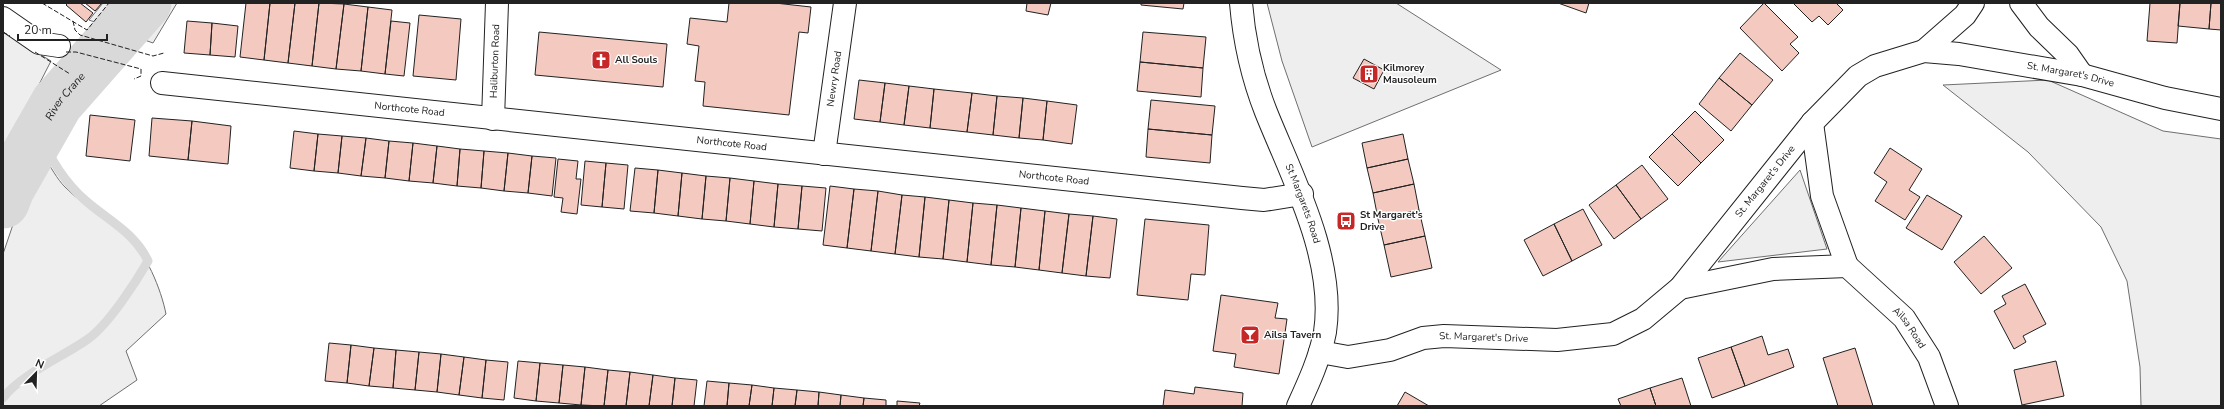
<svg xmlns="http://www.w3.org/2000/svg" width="2224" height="409" viewBox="0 0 2224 409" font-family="'Nunito Sans',sans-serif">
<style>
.green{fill:#eee;stroke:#6f6f6f}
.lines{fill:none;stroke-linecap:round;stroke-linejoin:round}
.stream{stroke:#d9d9d9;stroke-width:9}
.river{stroke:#d9d9d9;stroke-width:53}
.building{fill:#f3c9c0;stroke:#222}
.street-casing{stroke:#222;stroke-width:24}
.primary-casing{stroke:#222;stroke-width:24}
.street{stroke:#fff;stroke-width:22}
.primary{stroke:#fff;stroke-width:22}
.fence{stroke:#222;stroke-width:1;stroke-dasharray:5 2;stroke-linecap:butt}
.labels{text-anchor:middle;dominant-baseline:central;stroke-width:3;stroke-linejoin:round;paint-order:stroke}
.poi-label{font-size:10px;font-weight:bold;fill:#222;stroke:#fff;text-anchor:start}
.street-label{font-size:10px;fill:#222;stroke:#fff}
.water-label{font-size:11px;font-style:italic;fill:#222;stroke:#fff}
</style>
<rect width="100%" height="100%" fill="#fff"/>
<path class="green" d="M 103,3 L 177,3 L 153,43 L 89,20 Z
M 1267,3 L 1396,3 L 1501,70 L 1312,147 L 1282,61 Z
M 3,32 L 51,61 L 3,155 Z
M 2048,80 L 2163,131 L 2221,139 L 2221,406 L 2141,406 L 2140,367 L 2127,281 L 2101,227 L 2028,152 L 1943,85 Z
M 44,157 C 51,167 57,179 65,187 C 84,206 106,219 126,235 C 146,252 161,289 166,314 L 126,351 L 137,380 L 99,406 L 3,406 L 3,254 L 22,198 Z
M 1800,170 L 1827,249 L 1718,262 Z"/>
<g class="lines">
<path class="stream" d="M 3,398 C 20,375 64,356 88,339 C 108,325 136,282 148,261 C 135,233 109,221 86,201 C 66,184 49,158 40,133"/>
<path class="river" id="s1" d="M 3,202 L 8,189 L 57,103 L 145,3"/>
</g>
<path class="building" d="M 68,3 L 80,3 L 93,13 L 86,22 L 66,5 Z
M 85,3 L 102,3 L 95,11 Z
M 246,3 L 270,3 L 264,60 L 240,57 Z
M 270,3 L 295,3 L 288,63 L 264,60 Z
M 295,3 L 319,3 L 312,66 L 288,63 Z
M 319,3 L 344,4 L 336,69 L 312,66 Z
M 729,3 L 775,3 L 811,7 L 808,33 L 799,32 L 789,115 L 703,106 L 705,82 L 695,81 L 699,46 L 687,44 L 690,18 L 727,22 Z
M 1027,3 L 1051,3 L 1048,15 L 1026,11 Z
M 1141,3 L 1184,3 L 1183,9 L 1141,5 Z
M 1558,3 L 1589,3 L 1586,13 Z
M 1764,3 L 1798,37 L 1790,44 L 1799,53 L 1782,71 L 1740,28 Z
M 1793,3 L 1836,3 L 1843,10 L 1828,25 L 1819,16 L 1812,22 Z
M 2150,3 L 2180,3 L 2177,43 L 2147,41 Z
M 2180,3 L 2211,3 L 2209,29 L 2178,26 Z
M 2211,3 L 2221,3 L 2221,30 L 2209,29 Z
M 344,4 L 368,7 L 361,71 L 336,69 Z
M 368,7 L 392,10 L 385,74 L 361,71 Z
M 419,15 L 461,19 L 456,80 L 413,76 Z
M 187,21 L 212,23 L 210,55 L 184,53 Z
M 391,21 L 410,23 L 404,76 L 385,74 Z
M 212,23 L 238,26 L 235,57 L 210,55 Z
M 539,32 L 667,44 L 663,87 L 535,75 Z
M 1143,32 L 1206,37 L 1203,68 L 1140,62 Z
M 1740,53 L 1773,80 L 1752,105 L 1719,78 Z
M 1364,59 L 1384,70 L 1374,89 L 1353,78 Z
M 1140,62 L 1203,68 L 1201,97 L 1137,91 Z
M 1719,78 L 1752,105 L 1731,131 L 1699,104 Z
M 859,80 L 885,83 L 880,122 L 854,119 Z
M 885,83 L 909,86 L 904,125 L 880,122 Z
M 909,86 L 934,89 L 930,128 L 904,125 Z
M 934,89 L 972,93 L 967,132 L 930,128 Z
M 972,93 L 997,96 L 993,135 L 967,132 Z
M 997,96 L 1023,98 L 1019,138 L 993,135 Z
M 1023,98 L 1047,101 L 1043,140 L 1019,138 Z
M 1151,100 L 1215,106 L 1212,135 L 1148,129 Z
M 1047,101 L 1077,105 L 1072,144 L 1043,140 Z
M 1695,111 L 1724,140 L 1701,163 L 1672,134 Z
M 90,115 L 135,120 L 130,161 L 86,156 Z
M 152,118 L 192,121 L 188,160 L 149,156 Z
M 192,121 L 231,126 L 228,164 L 188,160 Z
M 1148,129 L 1212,135 L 1210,163 L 1146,157 Z
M 294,131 L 318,134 L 314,171 L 290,168 Z
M 318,134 L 342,136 L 338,173 L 314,171 Z
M 1403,134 L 1408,159 L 1367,168 L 1362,143 Z
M 1672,134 L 1701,163 L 1678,186 L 1649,157 Z
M 342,136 L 366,138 L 361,176 L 338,173 Z
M 366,138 L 389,141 L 385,178 L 361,176 Z
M 389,141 L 413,143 L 409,181 L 385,178 Z
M 413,143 L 437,146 L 433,183 L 409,181 Z
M 437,146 L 460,149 L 457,186 L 433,183 Z
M 1890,148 L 1922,169 L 1909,190 L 1920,197 L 1905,220 L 1875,201 L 1887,182 L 1874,173 Z
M 460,149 L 484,151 L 481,188 L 457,186 Z
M 484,151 L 508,153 L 504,191 L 481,188 Z
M 508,153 L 532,156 L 528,193 L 504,191 Z
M 532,156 L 556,158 L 552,196 L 528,193 Z
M 558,159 L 578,161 L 576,179 L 581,179 L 577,214 L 561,212 L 563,198 L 554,197 Z
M 1408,159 L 1414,184 L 1373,193 L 1367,168 Z
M 585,161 L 606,163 L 602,207 L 581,205 Z
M 606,163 L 628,165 L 624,209 L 602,207 Z
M 1642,165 L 1668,199 L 1641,219 L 1616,185 Z
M 635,168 L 658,170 L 654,213 L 630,211 Z
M 658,170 L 682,173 L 678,216 L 654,213 Z
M 682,173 L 706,176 L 702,219 L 678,216 Z
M 706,176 L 730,178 L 726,221 L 702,219 Z
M 730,178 L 754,181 L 750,224 L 726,221 Z
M 754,181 L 778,184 L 774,227 L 750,224 Z
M 778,184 L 802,186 L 798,229 L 774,227 Z
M 1414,184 L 1419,210 L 1378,219 L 1373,193 Z
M 1616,185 L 1641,219 L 1614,239 L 1589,205 Z
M 802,186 L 826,188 L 822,231 L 798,229 Z
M 830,186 L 854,189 L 847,248 L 823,245 Z
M 854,189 L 878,191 L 871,251 L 847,248 Z
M 878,191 L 902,195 L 895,254 L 871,251 Z
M 902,195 L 925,197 L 919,257 L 895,254 Z
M 1927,195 L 1962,216 L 1942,250 L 1906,228 Z
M 925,197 L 949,200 L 943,259 L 919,257 Z
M 949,200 L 973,203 L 967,262 L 943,259 Z
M 973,203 L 997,205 L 991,265 L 967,262 Z
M 997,205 L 1021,208 L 1015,267 L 991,265 Z
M 1021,208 L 1045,211 L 1039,270 L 1015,267 Z
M 1583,209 L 1602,245 L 1572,261 L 1554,224 Z
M 1419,210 L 1425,236 L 1384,245 L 1378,219 Z
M 1045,211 L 1069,214 L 1062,273 L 1039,270 Z
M 1069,214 L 1093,216 L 1086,276 L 1062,273 Z
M 1093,216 L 1117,219 L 1110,278 L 1086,276 Z
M 1145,219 L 1209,225 L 1205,275 L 1191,274 L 1188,300 L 1137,295 Z
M 1554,224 L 1572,261 L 1543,276 L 1524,240 Z
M 1425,236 L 1432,268 L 1391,277 L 1384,245 Z
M 1984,236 L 2012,268 L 1981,294 L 1954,262 Z
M 2025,284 L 2046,324 L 2023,336 L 2026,342 L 2014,349 L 1994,311 L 2006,304 L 2002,296 Z
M 1221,295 L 1278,303 L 1275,318 L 1287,319 L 1279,374 L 1234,367 L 1236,354 L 1213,351 Z
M 1762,336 L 1768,355 L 1788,349 L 1794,367 L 1745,386 L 1731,347 Z
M 329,343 L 351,345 L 347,383 L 325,381 Z
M 351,345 L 374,348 L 369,386 L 347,383 Z
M 1731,347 L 1745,386 L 1712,398 L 1698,358 Z
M 374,348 L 396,350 L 393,388 L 369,386 Z
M 1855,348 L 1873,406 L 1838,406 L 1823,358 Z
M 396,350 L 419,352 L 415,390 L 393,388 Z
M 419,352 L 441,354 L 437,392 L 415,390 Z
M 441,354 L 464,357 L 459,395 L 437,392 Z
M 464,357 L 486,360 L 482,398 L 459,395 Z
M 486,360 L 508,362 L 504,400 L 482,398 Z
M 518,361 L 540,363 L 536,401 L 514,398 Z
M 2056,361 L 2064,396 L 2022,405 L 2014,370 Z
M 540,363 L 563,365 L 559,403 L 536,401 Z
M 563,365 L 585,367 L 581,405 L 559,403 Z
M 585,367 L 608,370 L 604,406 L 581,405 Z
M 608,370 L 630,372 L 626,406 L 604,406 Z
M 630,372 L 653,375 L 649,406 L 626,406 Z
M 653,375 L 675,378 L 672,406 L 649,406 Z
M 675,378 L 697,380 L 694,406 L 672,406 Z
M 1682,378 L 1691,406 L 1656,406 L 1650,388 Z
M 707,381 L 729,383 L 727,406 L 704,406 Z
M 729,383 L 752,385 L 749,406 L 727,406 Z
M 752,385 L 774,388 L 772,406 L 749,406 Z
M 1195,387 L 1243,393 L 1242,406 L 1163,406 L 1165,390 L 1194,394 Z
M 774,388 L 797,390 L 795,406 L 772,406 Z
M 1650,388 L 1656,406 L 1621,406 L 1618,399 Z
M 797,390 L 819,392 L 818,406 L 795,406 Z
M 819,392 L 841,395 L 840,406 L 818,406 Z
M 1405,392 L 1429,406 L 1397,406 Z
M 841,395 L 864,398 L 863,406 L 840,406 Z
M 864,398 L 886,400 L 886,406 L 863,406 Z
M 897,401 L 920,403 L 919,406 L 897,406 Z"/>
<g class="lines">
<defs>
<g id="street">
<path d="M 2021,3 L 2039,27 L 2068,55 L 2082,75"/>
<path d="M 3,18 L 39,43 L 59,46"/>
<path d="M 1924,51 L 1965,15 L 1973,3"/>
<path id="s2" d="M 162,83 L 1242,198 L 1264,200 L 1302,194"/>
<path id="s3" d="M 493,119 L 497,3"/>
<path d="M 1812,123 L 1822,196 L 1847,266"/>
<path id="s4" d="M 824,154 L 845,3"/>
<path id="s5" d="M 1680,288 L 1773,269 L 1847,266 L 1904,318 L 1929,357 L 1947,406"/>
<path id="s6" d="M 1320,352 L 1348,357 L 1390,350 L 1423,338 L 1444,336 L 1557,340 L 1613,334 L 1643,319 L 1680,288 L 1812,123 L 1858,76 L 1875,66 L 1924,51 L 1959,54 L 2082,75 L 2165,98 L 2221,109"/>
</g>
<g id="primary">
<path id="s7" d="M 1241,3 C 1244,39 1253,79 1266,112 C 1292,177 1336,259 1325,332 C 1320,358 1309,382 1298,406"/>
</g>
</defs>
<use href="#street" class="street-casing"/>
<use href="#primary" class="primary-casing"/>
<use href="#street" class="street"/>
<use href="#primary" class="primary"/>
<path class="fence" d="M 42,3 L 87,30 L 109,3
M 73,21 L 75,30 L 80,35 L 153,56 L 164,53
M 3,32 L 10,36
M 35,52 L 70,74
M 66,52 L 76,52 L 141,69 L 141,76 L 134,79"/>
</g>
<defs>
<symbol id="church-square" viewBox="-11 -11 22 22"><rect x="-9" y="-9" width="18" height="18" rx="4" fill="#c62828" stroke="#fff"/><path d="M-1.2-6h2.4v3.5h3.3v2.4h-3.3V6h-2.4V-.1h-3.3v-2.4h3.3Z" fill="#fff"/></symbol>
<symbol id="building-square" viewBox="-11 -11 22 22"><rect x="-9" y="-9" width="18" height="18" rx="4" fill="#c62828" stroke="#fff"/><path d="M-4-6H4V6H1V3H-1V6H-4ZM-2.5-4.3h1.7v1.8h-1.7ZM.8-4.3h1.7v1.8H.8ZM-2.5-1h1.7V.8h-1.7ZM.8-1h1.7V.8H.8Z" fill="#fff"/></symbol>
<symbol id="bus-square" viewBox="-11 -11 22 22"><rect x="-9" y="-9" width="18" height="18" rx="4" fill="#c62828" stroke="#fff"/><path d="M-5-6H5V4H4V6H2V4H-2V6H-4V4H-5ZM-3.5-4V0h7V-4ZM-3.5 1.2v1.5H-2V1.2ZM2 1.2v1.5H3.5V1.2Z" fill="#fff"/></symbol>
<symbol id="bar-square" viewBox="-11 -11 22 22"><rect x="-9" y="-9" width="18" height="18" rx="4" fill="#c62828" stroke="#fff"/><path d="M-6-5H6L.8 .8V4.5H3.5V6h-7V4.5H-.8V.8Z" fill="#fff"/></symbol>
</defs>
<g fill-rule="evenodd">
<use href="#church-square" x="590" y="49" width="22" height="22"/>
<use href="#building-square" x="1358" y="63" width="22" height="22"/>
<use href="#bus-square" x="1335" y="210" width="22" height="22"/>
<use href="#bar-square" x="1239" y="324" width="22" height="22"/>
</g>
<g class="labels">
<g class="poi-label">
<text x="615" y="60">All Souls</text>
<text x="1383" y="68">Kilmorey<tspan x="1383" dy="12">Mausoleum</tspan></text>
<text x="1360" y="215">St Margaret's<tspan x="1360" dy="12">Drive</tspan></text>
<text x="1264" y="335">Ailsa Tavern</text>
</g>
<g class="street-label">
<text stroke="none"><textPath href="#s3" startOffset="58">Haliburton Road</textPath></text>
<text stroke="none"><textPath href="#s6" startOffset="875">St. Margaret's Drive</textPath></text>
<text stroke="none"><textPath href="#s4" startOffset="76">Newry Road</textPath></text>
<text stroke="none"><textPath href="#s2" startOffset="249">Northcote Road</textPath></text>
<text stroke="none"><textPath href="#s2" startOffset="573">Northcote Road</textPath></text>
<text stroke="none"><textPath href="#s2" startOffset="897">Northcote Road</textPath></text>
<text stroke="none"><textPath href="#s6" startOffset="515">St. Margaret's Drive</textPath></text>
<text stroke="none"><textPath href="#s7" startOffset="211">St Margarets Road</textPath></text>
<text stroke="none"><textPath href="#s5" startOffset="257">Ailsa Road</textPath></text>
<text stroke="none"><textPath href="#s6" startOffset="167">St. Margaret's Drive</textPath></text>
</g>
<g class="water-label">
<text stroke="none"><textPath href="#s1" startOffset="123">River Crane</textPath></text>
</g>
</g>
<rect width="2224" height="409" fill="none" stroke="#222222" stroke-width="8"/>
<g transform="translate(36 373) rotate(23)" stroke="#ffffff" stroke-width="3" paint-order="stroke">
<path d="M0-3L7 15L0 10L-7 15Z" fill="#222222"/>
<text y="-6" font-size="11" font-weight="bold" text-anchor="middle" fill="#222222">N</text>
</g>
<path d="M18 34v6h89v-6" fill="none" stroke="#222222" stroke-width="2"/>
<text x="24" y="34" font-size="12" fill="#222222" stroke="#ffffff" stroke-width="3" paint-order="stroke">20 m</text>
</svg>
